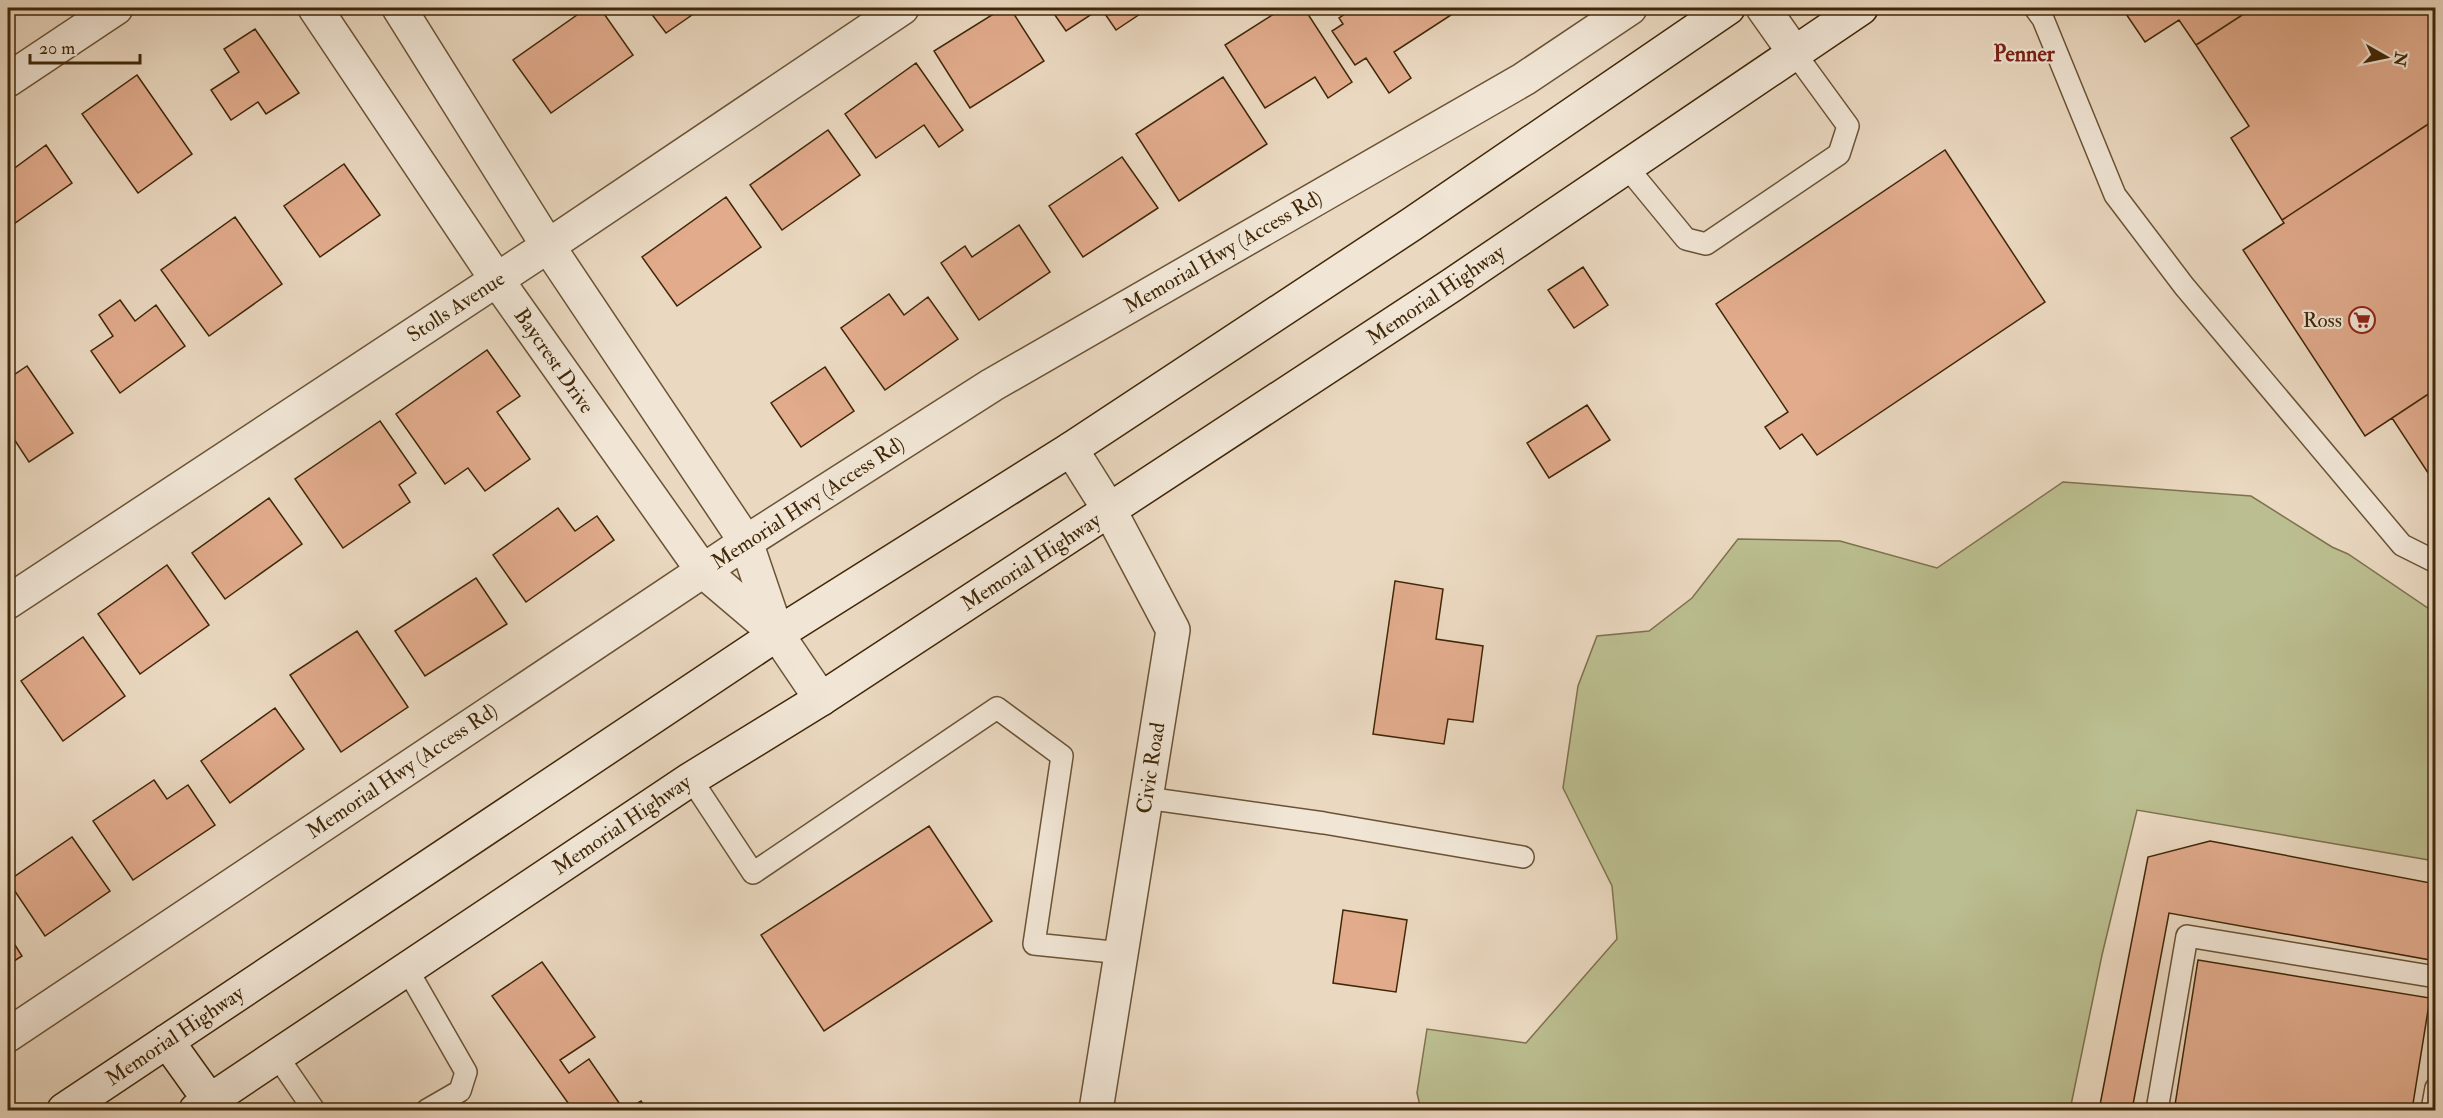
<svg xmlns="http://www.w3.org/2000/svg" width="2443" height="1118" viewBox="0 0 2443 1118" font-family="'IM FELL Double Pica',serif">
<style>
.green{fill:#bbbe90;stroke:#7e724c;stroke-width:1.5}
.building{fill:#e1ab8c;stroke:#402707;stroke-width:1.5}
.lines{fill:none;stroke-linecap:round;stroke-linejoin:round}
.lane-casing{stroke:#6a5335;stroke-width:24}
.street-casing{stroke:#6a5335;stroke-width:36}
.secondary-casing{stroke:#402707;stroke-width:36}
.lane{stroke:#f1e6d6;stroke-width:21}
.street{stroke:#f1e6d6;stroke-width:33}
.secondary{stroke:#f1e6d6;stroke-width:33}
.labels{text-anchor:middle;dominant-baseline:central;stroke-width:4.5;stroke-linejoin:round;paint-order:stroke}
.street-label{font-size:21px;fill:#402707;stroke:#f1e6d6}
.poi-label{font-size:21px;fill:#402707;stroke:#f1e6d6;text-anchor:end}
.neighbourhood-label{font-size:22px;font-weight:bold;fill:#7a1f14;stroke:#f1e6d6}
</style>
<rect width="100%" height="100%" fill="#ead8c0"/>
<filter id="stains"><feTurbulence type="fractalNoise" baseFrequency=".00333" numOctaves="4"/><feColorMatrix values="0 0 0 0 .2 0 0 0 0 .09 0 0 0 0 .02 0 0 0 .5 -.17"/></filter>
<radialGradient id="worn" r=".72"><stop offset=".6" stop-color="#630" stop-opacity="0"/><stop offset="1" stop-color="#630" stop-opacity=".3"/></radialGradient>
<path class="green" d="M 2063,482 L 2251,496 L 2332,547 L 2348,554 L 2435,613 L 2435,861 L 2137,810 L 2102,955 L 2070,1110 L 1421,1110 L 1417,1093 L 1427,1029 L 1526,1043 L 1617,939 L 1612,886 L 1563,788 L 1578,686 L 1597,636 L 1649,631 L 1692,598 L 1738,539 L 1840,541 L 1937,568 Z"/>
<path class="building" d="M 587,8 L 600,8 L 633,55 L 551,113 L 513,60 Z
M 647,8 L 702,8 L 666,33 Z
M 1003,8 L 1010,8 L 1044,61 L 970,108 L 934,51 Z
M 1050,8 L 1149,8 L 1116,30 L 1101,8 L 1066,31 Z
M 1283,8 L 1304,8 L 1352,82 L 1328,98 L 1315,77 L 1265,108 L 1225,45 Z
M 1345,8 L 1446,8 L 1451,15 L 1394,52 L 1411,78 L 1389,93 L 1366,58 L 1355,65 L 1332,31 L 1343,24 L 1339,18 L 1348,12 Z
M 2122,8 L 2253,8 L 2196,45 L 2179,20 L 2145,42 Z
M 2253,8 L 2436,8 L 2436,119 L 2282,220 L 2231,138 L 2249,126 L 2196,45 Z
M 255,29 L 299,93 L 266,114 L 258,102 L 231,120 L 211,90 L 239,72 L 224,49 Z
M 916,63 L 963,130 L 939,147 L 924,125 L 876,158 L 845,114 Z
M 137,75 L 192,154 L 138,193 L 82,114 Z
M 1223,77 L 1267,144 L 1179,201 L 1136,134 Z
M 2436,119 L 2436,389 L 2365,436 L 2243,250 L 2284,223 L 2282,220 Z
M 828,130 L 860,175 L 782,230 L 750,185 Z
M 46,145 L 72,183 L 8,228 L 8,173 Z
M 1945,150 L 2045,302 L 1817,455 L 1802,434 L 1780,449 L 1765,427 L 1788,412 L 1716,304 Z
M 1122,157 L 1158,208 L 1083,257 L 1049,206 Z
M 344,164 L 380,215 L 320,257 L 284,206 Z
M 726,197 L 761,247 L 677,306 L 642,257 Z
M 235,217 L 282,284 L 209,336 L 161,270 Z
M 1019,225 L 1050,272 L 979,320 L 941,263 L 965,246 L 972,257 Z
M 1583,267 L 1608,305 L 1574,328 L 1548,290 Z
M 889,294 L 904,315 L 928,297 L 958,339 L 885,390 L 841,328 Z
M 120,300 L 135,321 L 156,305 L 185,346 L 120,393 L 91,351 L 113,336 L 99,315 Z
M 487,350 L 520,396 L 497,412 L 530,459 L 485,491 L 468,468 L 445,484 L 396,414 Z
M 27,366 L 73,433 L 29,462 L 8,430 L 8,379 Z
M 825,367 L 854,411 L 801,447 L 771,403 Z
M 2436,389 L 2436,485 L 2392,418 Z
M 1587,405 L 1610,440 L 1549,478 L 1527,443 Z
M 380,421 L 416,473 L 399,485 L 410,502 L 343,548 L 295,479 Z
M 269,498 L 302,544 L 225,599 L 192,553 Z
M 558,508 L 575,531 L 597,516 L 614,540 L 526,602 L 493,555 Z
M 167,565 L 209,625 L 140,674 L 98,614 Z
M 476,578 L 507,624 L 425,676 L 395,631 Z
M 1395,581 L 1443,589 L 1436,639 L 1483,646 L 1473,722 L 1448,719 L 1444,744 L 1373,734 Z
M 357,631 L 408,707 L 341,752 L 290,675 Z
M 83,637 L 125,696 L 63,741 L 21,681 Z
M 275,708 L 304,749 L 230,803 L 201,761 Z
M 154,780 L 167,799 L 188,785 L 215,825 L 133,880 L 93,821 Z
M 929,826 L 992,921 L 824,1031 L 761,935 Z
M 72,837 L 110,891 L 45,936 L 8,881 Z
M 2210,841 L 2436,884 L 2436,961 L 2169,913 L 2132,1110 L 2099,1110 L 2148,857 Z
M 1343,910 L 1407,920 L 1396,992 L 1333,983 Z
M 8,934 L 22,956 L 8,965 Z
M 2198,960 L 2430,998 L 2412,1110 L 2207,1110 L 2175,1105 Z
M 542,962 L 595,1037 L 560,1060 L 569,1073 L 589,1059 L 624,1110 L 573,1110 L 492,996 Z
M 641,1101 L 647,1110 L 626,1110 Z"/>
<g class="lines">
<defs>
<path id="lane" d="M 2035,8 L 2043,19 L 2115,195 L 2184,286 L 2402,545 L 2436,562
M 1626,166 L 1686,239 L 1706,244 L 1839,154 L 1848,126 L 1794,52
M 691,779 L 753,873 L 997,708 L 1062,756 L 1034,944 L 1122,953
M 1146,798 L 1324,823 L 1523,857
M 407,969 L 466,1072 L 460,1091 L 427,1110
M 277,1056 L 314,1110
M 2157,1110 L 2187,936 L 2436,977
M 2432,1110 L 2436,1088"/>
<path id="street" d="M 315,8 L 497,280 L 703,571 L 777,634 L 821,699
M 399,8 L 548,246 L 746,542 L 777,633
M 1763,8 L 1794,52
M 8,80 L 116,8
M 1071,449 L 1110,511 L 1173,630 L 1096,1110
M 8,602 L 548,246 L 902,8
M 8,1035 L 746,542 L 992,385 L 1524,79 L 1630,8"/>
<path id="secondary" d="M 167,1041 L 210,1101
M 64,1110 L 777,634 L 1071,449 L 1412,224 L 1728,8
M 196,1110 L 691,779 L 821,699 L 1452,285 L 1861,8"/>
</defs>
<use href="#lane" class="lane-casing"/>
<use href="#street" class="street-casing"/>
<use href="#secondary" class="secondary-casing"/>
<use href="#lane" class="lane"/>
<use href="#street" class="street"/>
<use href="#secondary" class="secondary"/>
</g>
<defs>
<symbol id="supermarket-ring" viewBox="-11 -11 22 22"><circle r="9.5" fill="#f1e6d6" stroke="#8f2418" stroke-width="1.5"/><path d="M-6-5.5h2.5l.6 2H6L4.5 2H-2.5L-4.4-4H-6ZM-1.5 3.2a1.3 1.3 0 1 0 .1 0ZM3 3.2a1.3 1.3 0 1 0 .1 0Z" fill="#8f2418"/></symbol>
</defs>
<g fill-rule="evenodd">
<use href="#supermarket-ring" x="2347" y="305" width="30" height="30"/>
</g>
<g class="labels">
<g class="street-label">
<text transform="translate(1223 252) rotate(-30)">Memorial Hwy (Access Rd)</text>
<text transform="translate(1436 295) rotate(-34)">Memorial Highway</text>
<text transform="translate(456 307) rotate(-33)">Stolls Avenue</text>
<text transform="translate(554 361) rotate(55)">Baycrest Drive</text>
<text transform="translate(808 503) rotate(-33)">Memorial Hwy (Access Rd)</text>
<text transform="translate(1031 562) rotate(-33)">Memorial Highway</text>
<text transform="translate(1151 768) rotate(-81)">Civic Road</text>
<text transform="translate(402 771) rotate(-34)">Memorial Hwy (Access Rd)</text>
<text transform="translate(622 825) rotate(-34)">Memorial Highway</text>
<text transform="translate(175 1036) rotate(-34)">Memorial Highway</text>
</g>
<g class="poi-label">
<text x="2342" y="320">Ross</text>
</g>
<g class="neighbourhood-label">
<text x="2024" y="54">Penner</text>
</g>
</g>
<rect width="2443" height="1118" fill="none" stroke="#ead8c0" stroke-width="30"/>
<rect x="9" y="9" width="2425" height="1100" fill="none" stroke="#402707" stroke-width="3"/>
<rect x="15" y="15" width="2413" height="1088" fill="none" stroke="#402707" stroke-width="1.5"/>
<g transform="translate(2386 57) rotate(99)" stroke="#f1e6d6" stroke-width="4.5" paint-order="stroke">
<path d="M0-4.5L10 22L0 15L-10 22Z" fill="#402707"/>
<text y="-9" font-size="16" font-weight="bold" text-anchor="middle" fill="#402707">N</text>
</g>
<path d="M30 54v9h110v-9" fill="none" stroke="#402707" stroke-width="3"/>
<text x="39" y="54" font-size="18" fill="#402707" stroke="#f1e6d6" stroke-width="4.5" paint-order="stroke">20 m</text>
<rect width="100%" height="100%" filter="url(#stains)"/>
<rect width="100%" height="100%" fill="url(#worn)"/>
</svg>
